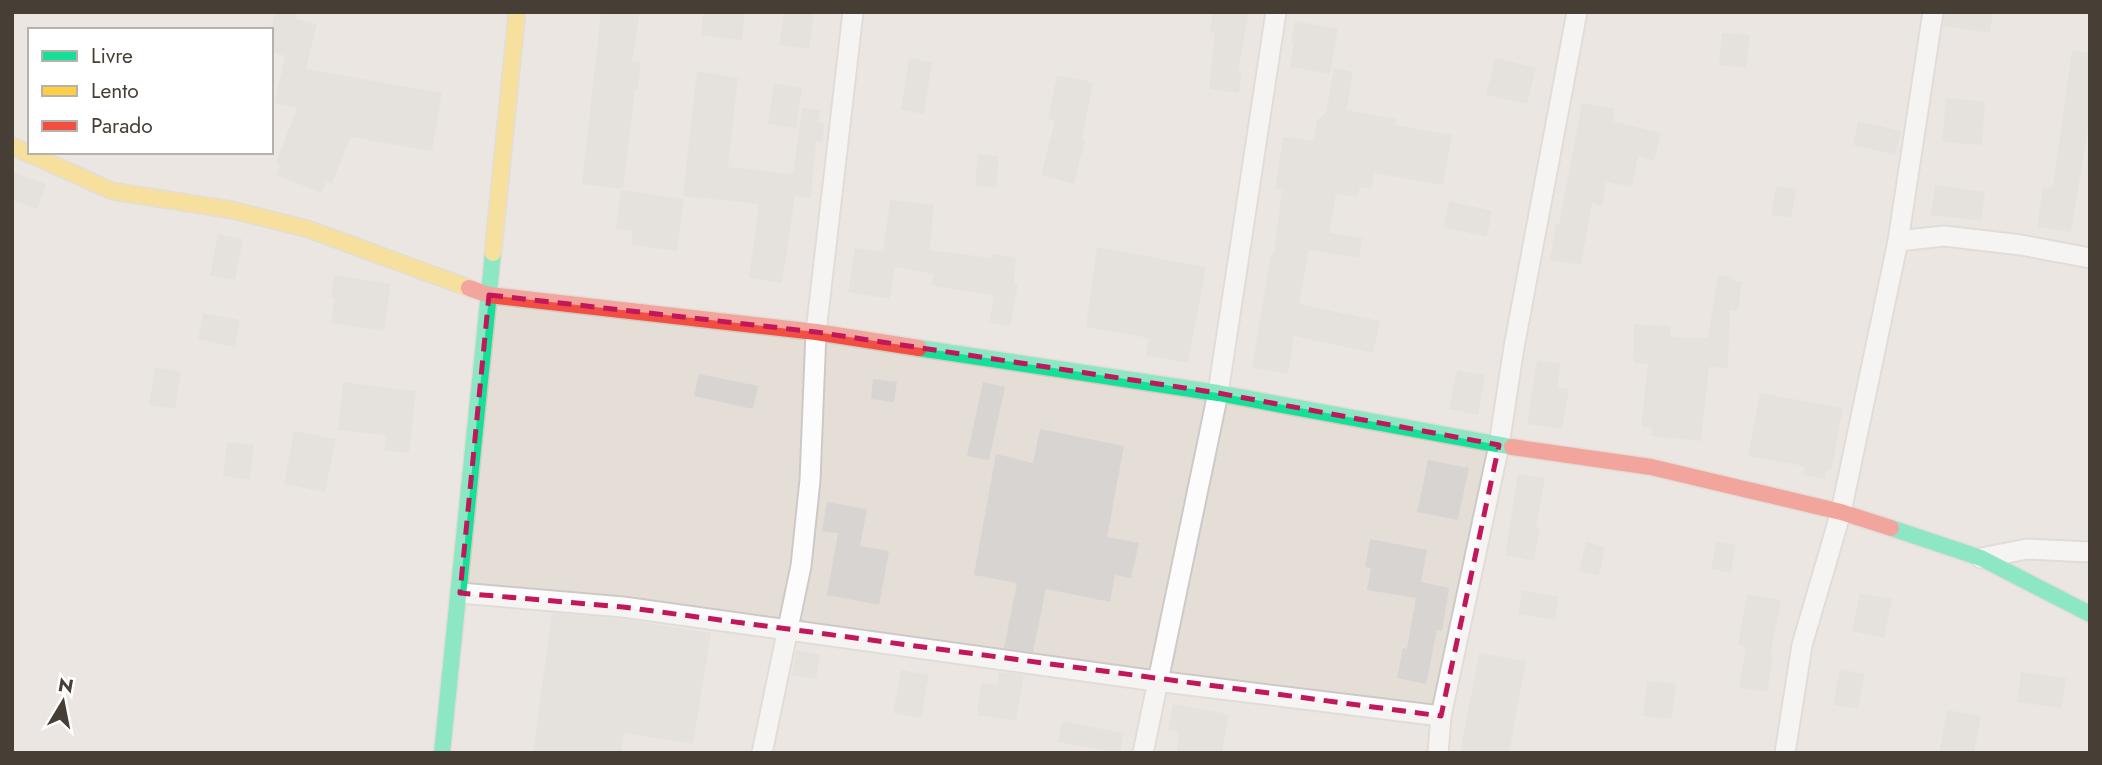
<svg xmlns="http://www.w3.org/2000/svg" width="2102" height="765" viewBox="0 0 2102 765" font-family="Jost,sans-serif">
<style>
.residential{fill:#e5ded7;fill-rule:evenodd}
.building{fill:#d8d4d1}
.lines{fill:none;stroke-linecap:round;stroke-linejoin:round}
.street-casing{stroke:#cdc9c6;stroke-width:23}
.fast-casing{stroke:#d2cbc1;stroke-width:19}
.slow-casing{stroke:#d2cbc1;stroke-width:19}
.jam-casing{stroke:#d2cbc1;stroke-width:19}
.street{stroke:#fdfcfc;stroke-width:19}
.fast{stroke:#16e098;stroke-width:16}
.slow{stroke:#ffcf43;stroke-width:16}
.jam{stroke:#f24e42;stroke-width:16}
.marked{fill:none;stroke:#c2185b;stroke-width:5;stroke-dasharray:14 9;stroke-linejoin:round}
</style>
<rect width="100%" height="100%" fill="#f0edea"/>
<path class="residential" d="M 12,12 L 2090,12 L 2090,753 L 12,753 ZM 30,30 L 271,30 L 271,152 L 30,152 Z"/>
<path class="building" d="M 275,12 L 297,12 L 296,19 L 317,24 L 306,69 L 442,93 L 432,151 L 350,137 L 332,184 L 326,181 L 322,193 L 276,175 L 280,165 L 276,163 L 297,108 L 274,103 L 285,56 L 271,52 L 271,28 Z
M 601,12 L 640,12 L 632,61 L 641,62 L 638,90 L 635,90 L 623,189 L 582,184 Z
M 703,12 L 745,12 L 742,40 L 701,35 Z
M 784,12 L 814,12 L 809,49 L 779,45 Z
M 1213,12 L 1249,12 L 1238,72 L 1242,73 L 1239,93 L 1209,89 L 1215,33 L 1209,32 Z
M 1945,12 L 1993,12 L 1990,33 L 1943,26 Z
M 1295,21 L 1338,29 L 1330,74 L 1290,67 L 1294,42 L 1291,42 Z
M 1722,33 L 1750,35 L 1746,68 L 1719,65 Z
M 2072,50 L 2090,53 L 2090,117 L 2071,232 L 2037,227 L 2043,187 L 2052,188 L 2055,172 Z
M 909,58 L 932,62 L 924,114 L 901,110 Z
M 1495,58 L 1536,68 L 1527,104 L 1486,95 Z
M 1334,68 L 1353,72 L 1347,110 L 1396,119 L 1395,125 L 1452,135 L 1443,185 L 1374,173 L 1371,189 L 1360,187 L 1358,197 L 1336,194 L 1329,233 L 1362,238 L 1359,258 L 1309,250 L 1299,304 L 1380,321 L 1373,353 L 1294,336 L 1288,374 L 1252,368 L 1271,254 L 1274,254 L 1282,190 L 1275,189 L 1283,137 L 1314,141 L 1317,120 L 1326,113 Z
M 697,71 L 738,78 L 728,167 L 793,174 L 802,108 L 820,110 L 818,122 L 825,123 L 822,142 L 816,141 L 811,198 L 795,196 L 782,283 L 749,278 L 759,204 L 683,196 Z
M 1057,75 L 1093,82 L 1082,139 L 1085,140 L 1074,184 L 1041,175 L 1055,121 L 1048,119 Z
M 774,83 L 802,88 L 796,128 L 768,124 Z
M 1946,98 L 1985,101 L 1982,145 L 1942,142 Z
M 1582,103 L 1615,109 L 1613,121 L 1661,133 L 1654,161 L 1638,156 L 1632,187 L 1606,182 L 1602,207 L 1592,203 L 1581,265 L 1550,260 L 1556,224 L 1559,224 Z
M 1858,121 L 1901,131 L 1895,155 L 1853,145 Z
M 978,154 L 999,156 L 996,188 L 975,186 Z
M 12,172 L 46,184 L 37,209 L 12,200 Z
M 1935,185 L 1985,192 L 1981,221 L 1931,215 Z
M 1776,186 L 1796,189 L 1791,218 L 1771,215 Z
M 621,190 L 684,199 L 677,251 L 631,245 L 633,231 L 616,229 Z
M 890,200 L 934,205 L 930,250 L 991,258 L 991,254 L 1016,257 L 1014,285 L 1018,285 L 1010,327 L 989,322 L 994,295 L 931,286 L 933,274 L 895,267 L 890,299 L 848,292 L 855,248 L 883,252 Z
M 1449,201 L 1492,211 L 1487,237 L 1444,227 Z
M 218,234 L 243,239 L 235,280 L 210,276 Z
M 1097,247 L 1206,267 L 1188,363 L 1146,355 L 1149,338 L 1086,327 Z
M 335,275 L 391,284 L 384,331 L 331,323 L 335,298 L 331,297 Z
M 1718,275 L 1732,277 L 1731,280 L 1742,282 L 1738,311 L 1730,310 L 1728,368 L 1709,367 L 1701,441 L 1651,436 L 1652,428 L 1641,427 L 1648,364 L 1633,363 L 1634,324 L 1670,326 L 1670,337 L 1708,338 Z
M 203,313 L 240,320 L 235,347 L 198,339 Z
M 1537,360 L 1561,364 L 1557,387 L 1569,389 L 1562,429 L 1527,424 Z
M 155,367 L 181,372 L 175,409 L 149,405 Z
M 1457,370 L 1485,375 L 1478,415 L 1449,409 Z
M 699,374 L 758,386 L 753,409 L 694,396 Z
M 873,379 L 897,382 L 894,402 L 871,399 Z
M 343,382 L 416,391 L 409,453 L 384,451 L 386,435 L 338,430 Z
M 983,382 L 1005,387 L 989,460 L 967,456 Z
M 1760,393 L 1843,408 L 1831,471 L 1826,470 L 1825,479 L 1803,475 L 1804,466 L 1748,456 Z
M 1040,429 L 1124,446 L 1107,537 L 1139,543 L 1131,578 L 1115,575 L 1110,602 L 1046,589 L 1033,652 L 1004,648 L 1017,583 L 974,575 L 996,454 L 1033,463 Z
M 294,431 L 336,439 L 325,492 L 284,484 Z
M 227,442 L 254,445 L 250,480 L 223,476 Z
M 1428,460 L 1469,468 L 1458,520 L 1417,512 Z
M 1518,474 L 1545,478 L 1536,527 L 1540,528 L 1534,561 L 1505,555 Z
M 827,502 L 867,509 L 860,546 L 889,551 L 879,605 L 827,595 L 838,533 L 822,531 Z
M 1370,539 L 1427,550 L 1421,582 L 1449,588 L 1442,631 L 1437,630 L 1426,684 L 1397,678 L 1403,648 L 1407,649 L 1416,598 L 1367,590 L 1371,568 L 1365,567 Z
M 1716,541 L 1736,545 L 1731,573 L 1711,569 Z
M 1586,542 L 1605,547 L 1599,576 L 1579,571 Z
M 1522,590 L 1559,597 L 1555,620 L 1518,614 Z
M 1860,593 L 1892,599 L 1884,638 L 1852,631 Z
M 1747,594 L 1781,600 L 1770,657 L 1773,658 L 1767,692 L 1739,688 L 1746,647 L 1738,645 Z
M 552,613 L 622,619 L 711,633 L 693,744 L 624,733 L 621,753 L 533,753 Z
M 796,650 L 820,655 L 816,679 L 792,675 Z
M 1479,653 L 1526,661 L 1509,753 L 1460,753 Z
M 1840,669 L 1865,674 L 1858,709 L 1833,705 Z
M 901,670 L 929,675 L 921,718 L 893,713 Z
M 999,672 L 1024,675 L 1016,721 L 977,715 L 981,683 L 997,685 Z
M 2021,672 L 2066,678 L 2062,708 L 2017,702 Z
M 1647,681 L 1676,684 L 1672,719 L 1643,716 Z
M 1173,704 L 1229,714 L 1222,753 L 1177,753 L 1179,732 L 1168,730 Z
M 1947,710 L 1981,716 L 1974,753 L 1939,753 Z
M 1062,721 L 1124,733 L 1120,753 L 1058,742 Z"/>
<g class="lines">
<defs>
<path id="street" d="M 1898,241 L 1944,236 L 2021,245 L 2090,258
M 1981,558 L 2027,549 L 2090,552
M 460,593 L 623,607 L 1156,681 L 1441,716
M 762,753 L 801,566 L 810,480 L 816,332 L 853,12
M 1143,753 L 1218,393 L 1276,12
M 1438,753 L 1441,716 L 1499,445 L 1514,347 L 1577,12
M 1785,753 L 1802,645 L 1841,512 L 1898,241 L 1933,12"/>
<path id="fast" d="M 919,348 L 1218,393 L 1512,447
M 1891,528 L 1981,558 L 2090,614
M 442,753 L 493,253"/>
<path id="slow" d="M 12,146 L 112,191 L 232,210 L 308,229 L 469,288
M 493,253 L 517,12"/>
<path id="jam" d="M 469,288 L 489,295 L 816,332 L 919,348
M 1512,447 L 1651,467 L 1841,512 L 1891,528"/>
</defs>
<use href="#street" class="street-casing"/>
<use href="#fast" class="fast-casing"/>
<use href="#slow" class="slow-casing"/>
<use href="#jam" class="jam-casing"/>
<use href="#street" class="street"/>
<use href="#fast" class="fast"/>
<use href="#slow" class="slow"/>
<use href="#jam" class="jam"/>
</g>
<path d="M0 0H2102V765H0ZM 489,295 L 816,332 L 1218,393 L 1499,445 L 1441,716 L 623,607 L 460,593 Z" fill="#f0edea" fill-opacity=".55" fill-rule="evenodd"/>
<path class="marked" d="M 489,295 L 816,332 L 1218,393 L 1499,445 L 1441,716 L 623,607 L 460,593 Z"/>
<rect width="2102" height="765" fill="none" stroke="#473e35" stroke-width="28"/>
<rect x="28" y="28" width="245" height="126" fill="#ffffff" stroke="#b5b2ae" stroke-width="2"/>
<rect x="42" y="51" width="35" height="10" fill="#16e098" stroke="#b5b2ae" stroke-width="2"/>
<text x="91" y="63" font-size="21" fill="#473e35">Livre</text>
<rect x="42" y="86" width="35" height="10" fill="#ffcf43" stroke="#b5b2ae" stroke-width="2"/>
<text x="91" y="98" font-size="21" fill="#473e35">Lento</text>
<rect x="42" y="121" width="35" height="10" fill="#f24e42" stroke="#b5b2ae" stroke-width="2"/>
<text x="91" y="133" font-size="21" fill="#473e35">Parado</text>
<g transform="translate(63 702) rotate(10)" stroke="#ffffff" stroke-width="5" paint-order="stroke">
<path d="M0-5L12 26L0 18L-12 26Z" fill="#473e35"/>
<text y="-10" font-size="19" font-weight="bold" text-anchor="middle" fill="#473e35">N</text>
</g>
</svg>
